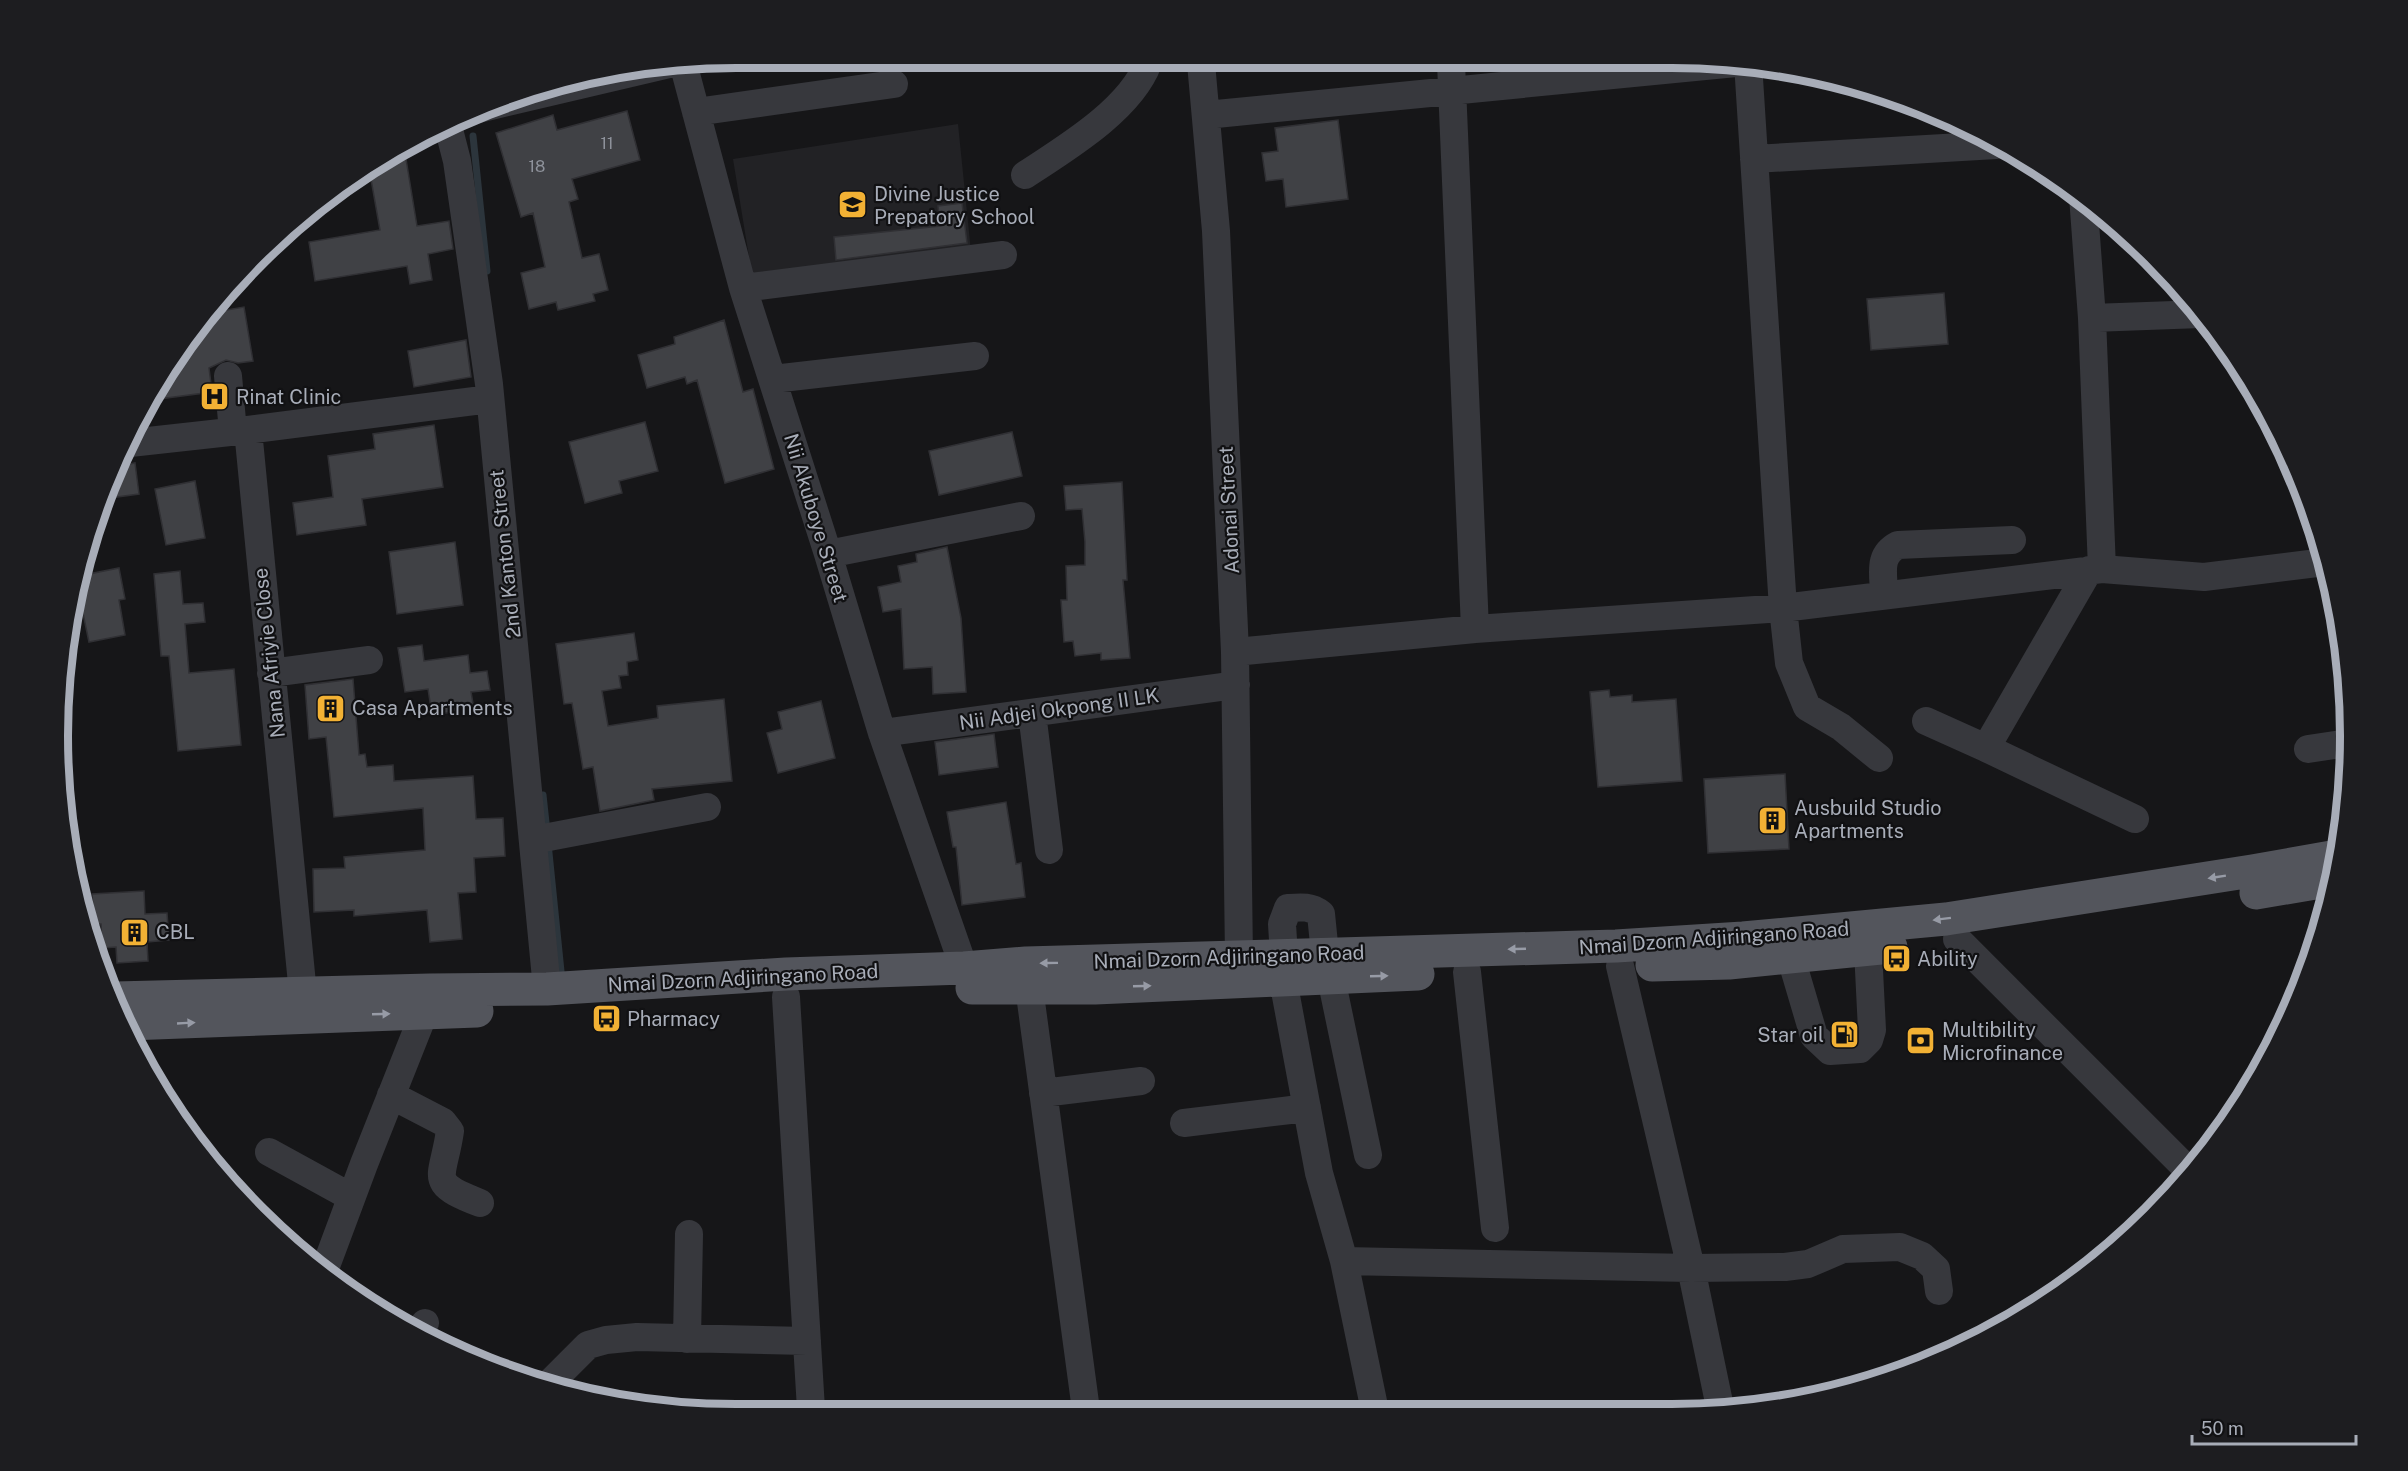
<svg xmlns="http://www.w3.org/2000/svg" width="2408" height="1471" viewBox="0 0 2408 1471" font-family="'Public Sans',sans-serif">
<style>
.built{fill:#222225}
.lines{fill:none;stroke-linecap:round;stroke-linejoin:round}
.stream{stroke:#2c353c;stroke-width:7}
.building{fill:#404145;stroke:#303034;stroke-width:1.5}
.minor{stroke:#37383d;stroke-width:28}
.major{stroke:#53555c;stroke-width:33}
.oneway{fill:#979ba6}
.labels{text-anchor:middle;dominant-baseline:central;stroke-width:4.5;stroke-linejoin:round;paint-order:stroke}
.number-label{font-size:16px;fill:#8e929b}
.poi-label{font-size:20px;fill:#a8adb8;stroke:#111113;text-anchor:start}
.street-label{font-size:20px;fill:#a8adb8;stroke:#111113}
.rim{fill:none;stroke:#a8adb8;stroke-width:8}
</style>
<rect width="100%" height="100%" fill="#161618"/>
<path class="built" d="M 958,124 L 971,252 L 752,275 L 733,159 Z"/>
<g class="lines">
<path class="stream" d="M 473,136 L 487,271
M 543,795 L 547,832
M 548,843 L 562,981"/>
</g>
<path class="building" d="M 627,111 L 640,160 L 572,179 L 578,199 L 569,202 L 582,258 L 599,254 L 608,290 L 593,294 L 595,301 L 558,310 L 556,302 L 529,309 L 521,273 L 545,267 L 533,213 L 521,217 L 496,133 L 553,115 L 557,130 Z
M 1338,120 L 1348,199 L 1286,207 L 1283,179 L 1266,181 L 1262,153 L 1278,151 L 1275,128 Z
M 405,153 L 417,226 L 449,221 L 453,249 L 428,254 L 432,280 L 410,284 L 407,266 L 315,281 L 309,242 L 380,230 L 369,168 L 389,156 Z
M 962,203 L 967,243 L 836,260 L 834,237 L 940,226 L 938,206 Z
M 1944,293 L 1948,344 L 1871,350 L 1867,299 Z
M 244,307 L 253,361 L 238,363 L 226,360 L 209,368 L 212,392 L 151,400 L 172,358 L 209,313 Z
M 724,320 L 743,392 L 753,389 L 774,469 L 725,483 L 697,380 L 687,384 L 685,377 L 647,388 L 638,355 L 675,344 L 674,337 Z
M 466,340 L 471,377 L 414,387 L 408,351 Z
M 645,422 L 658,471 L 619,481 L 622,493 L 585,503 L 569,442 Z
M 434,425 L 443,487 L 362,499 L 366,525 L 297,535 L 293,503 L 333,497 L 328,456 L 375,449 L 373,434 Z
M 1012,432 L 1022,476 L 939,495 L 929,451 Z
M 135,463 L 139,494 L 102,499 L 119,466 Z
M 195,481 L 205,538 L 166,545 L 155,489 Z
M 1122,482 L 1127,580 L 1123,580 L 1130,658 L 1101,660 L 1101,653 L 1075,656 L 1073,641 L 1064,642 L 1061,600 L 1067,600 L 1066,566 L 1085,565 L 1085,542 L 1082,509 L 1066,510 L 1064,486 Z
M 455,542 L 463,605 L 397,614 L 389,552 Z
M 947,547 L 961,618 L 966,692 L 933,694 L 932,667 L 904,669 L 901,609 L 883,612 L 878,587 L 901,582 L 898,566 L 917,562 L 916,554 Z
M 119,568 L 125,599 L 119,600 L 125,635 L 89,642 L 81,604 L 72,606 L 79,576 Z
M 180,571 L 183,604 L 203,603 L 205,622 L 185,624 L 189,673 L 234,669 L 241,745 L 178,751 L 169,656 L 161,656 L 154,574 Z
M 634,633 L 638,660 L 627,662 L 628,675 L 619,676 L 621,688 L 602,691 L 608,726 L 658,718 L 657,706 L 724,699 L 732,781 L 652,789 L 654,800 L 600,811 L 593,767 L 583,769 L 572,703 L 564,704 L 556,644 Z
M 422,645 L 424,661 L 468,655 L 470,673 L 487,671 L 490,690 L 471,692 L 474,709 L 432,715 L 428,689 L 405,692 L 398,648 Z
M 353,679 L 359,755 L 365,754 L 367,767 L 393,765 L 394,781 L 473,776 L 476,819 L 503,818 L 505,856 L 474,858 L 476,892 L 458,893 L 462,939 L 430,942 L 427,910 L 354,916 L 354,910 L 314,912 L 313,869 L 345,868 L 344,857 L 425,850 L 423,808 L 334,817 L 326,737 L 309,739 L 305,685 Z
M 1609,690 L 1610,697 L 1632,695 L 1632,702 L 1676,699 L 1682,781 L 1598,787 L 1590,692 Z
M 821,701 L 835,758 L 778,773 L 767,733 L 782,729 L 778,712 Z
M 994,734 L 998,767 L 939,775 L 935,742 Z
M 1785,774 L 1789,849 L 1708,853 L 1704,779 Z
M 1006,802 L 1016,864 L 1021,863 L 1025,897 L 962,905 L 956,847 L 953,847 L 947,812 Z
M 144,891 L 145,914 L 167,913 L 169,940 L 147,942 L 148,961 L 117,963 L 116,947 L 102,948 L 101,924 L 94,924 L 92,894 Z"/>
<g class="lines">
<path class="minor" d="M 683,63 L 743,288 L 828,554 L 882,733 L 964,968
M 1201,63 L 1216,231 L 1235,652 L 1239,958
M 1451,63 L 1475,629
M 1748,63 L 1783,608 L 1789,663 L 1807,707 L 1841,727 L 1879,758
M 478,109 L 673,63
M 696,112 L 894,84
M 1206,115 L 1736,63
M 447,122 L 457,161 L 489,384 L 547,989
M 1754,159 L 1996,145
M 1025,175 C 1066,148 1130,110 1148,63
M 2083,196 L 2092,318 L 2102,569
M 743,288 L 1003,255
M 2092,318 L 2201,314
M 228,376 L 233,432
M 773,379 L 975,356
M 248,430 L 490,399
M 130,443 L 248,430 L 303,994
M 828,554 L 1021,516
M 2089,570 L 1986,748 L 2135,819
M 1884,595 C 1884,574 1877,556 1898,545 L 2012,540
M 1235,652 L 1475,629 L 1783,608 L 2102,569 L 2204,577 L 2325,562
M 271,673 L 369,660
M 1032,713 L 1049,850
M 1926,721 L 1986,748
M 882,733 L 1236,685
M 2308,749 L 2348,743
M 533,840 L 707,807
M 1957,939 L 2189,1171
M 1284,956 L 1282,924 L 1288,908 C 1301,907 1311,906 1321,914 L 1325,954
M 1791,958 L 1814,1036 L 1830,1051 L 1860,1049 L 1869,1040 L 1872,1030 L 1868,950
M 1620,966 L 1691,1268 L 1721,1412
M 1467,972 L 1495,1228
M 1331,978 L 1368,1155
M 1283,980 L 1319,1173 L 1344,1261 L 1375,1411
M 1029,987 L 1086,1410
M 786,997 L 811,1409
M 1043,1093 L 1141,1081
M 391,1095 L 443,1122 L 450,1131 C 443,1180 426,1182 480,1203
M 1184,1123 L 1307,1108
M 269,1152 L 351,1197
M 1344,1261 L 1691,1268 L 1785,1267 L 1808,1264 L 1843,1249 L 1900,1247 L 1922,1256 L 1936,1269 L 1939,1291
M 323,1274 L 364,1164 L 424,1013
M 420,1330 L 425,1323
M 687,1339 L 689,1234
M 551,1382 L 588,1345 L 606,1340 L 637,1337 L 807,1341"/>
<path class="major" d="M 2256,893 L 2333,880
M 1652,965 L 1729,963 L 1891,947
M 972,988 L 1095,988 L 1418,974
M 115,998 L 430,990 L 547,989 L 786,974 L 964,968 L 1026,963 L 1616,946 L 1743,938 L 1946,919 L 2252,871 L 2337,856
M 128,1024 L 477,1011"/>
</g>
<defs><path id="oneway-solid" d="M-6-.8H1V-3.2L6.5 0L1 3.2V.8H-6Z" transform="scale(1.5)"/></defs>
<g class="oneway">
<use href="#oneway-solid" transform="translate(2217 877) rotate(171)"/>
<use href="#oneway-solid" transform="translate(1942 919) rotate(173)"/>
<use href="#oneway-solid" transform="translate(1517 949) rotate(178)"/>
<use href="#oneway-solid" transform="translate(1049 963) rotate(179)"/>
<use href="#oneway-solid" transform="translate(1379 976) rotate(-2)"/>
<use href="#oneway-solid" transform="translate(1142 986) rotate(-2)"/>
<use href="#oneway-solid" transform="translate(381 1014) rotate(-2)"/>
<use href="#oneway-solid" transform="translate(186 1023) rotate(-3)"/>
</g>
<defs>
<symbol id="school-square" viewBox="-11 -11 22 22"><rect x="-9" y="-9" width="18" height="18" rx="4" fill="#f2b134" stroke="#111113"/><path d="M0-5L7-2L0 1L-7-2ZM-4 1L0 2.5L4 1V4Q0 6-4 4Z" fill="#111"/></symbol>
<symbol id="hospital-square" viewBox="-11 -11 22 22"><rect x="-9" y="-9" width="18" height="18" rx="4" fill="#f2b134" stroke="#111113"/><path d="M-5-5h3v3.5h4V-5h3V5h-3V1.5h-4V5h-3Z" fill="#111"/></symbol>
<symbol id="building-square" viewBox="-11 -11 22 22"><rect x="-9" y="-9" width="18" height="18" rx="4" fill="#f2b134" stroke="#111113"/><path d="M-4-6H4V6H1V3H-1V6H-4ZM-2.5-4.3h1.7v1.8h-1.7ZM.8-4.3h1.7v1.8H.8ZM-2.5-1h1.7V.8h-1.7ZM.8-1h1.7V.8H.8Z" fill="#111"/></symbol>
<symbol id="bus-square" viewBox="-11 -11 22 22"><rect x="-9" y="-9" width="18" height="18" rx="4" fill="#f2b134" stroke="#111113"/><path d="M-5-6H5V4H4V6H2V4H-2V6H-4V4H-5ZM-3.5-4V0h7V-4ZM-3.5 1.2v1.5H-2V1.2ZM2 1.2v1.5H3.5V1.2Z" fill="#111"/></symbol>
<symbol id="fuel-square" viewBox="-11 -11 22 22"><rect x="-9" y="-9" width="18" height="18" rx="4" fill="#f2b134" stroke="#111113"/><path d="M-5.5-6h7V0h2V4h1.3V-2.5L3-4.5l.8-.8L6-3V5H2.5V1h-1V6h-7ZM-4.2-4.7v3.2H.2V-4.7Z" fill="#111"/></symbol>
<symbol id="bank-square" viewBox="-11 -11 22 22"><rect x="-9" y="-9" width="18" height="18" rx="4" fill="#f2b134" stroke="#111113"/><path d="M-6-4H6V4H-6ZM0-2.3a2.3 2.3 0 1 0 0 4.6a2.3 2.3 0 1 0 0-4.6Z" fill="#111"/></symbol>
</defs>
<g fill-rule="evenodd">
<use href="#school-square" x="836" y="188" width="33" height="33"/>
<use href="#hospital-square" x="198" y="380" width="33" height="33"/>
<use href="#building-square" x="314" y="692" width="33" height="33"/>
<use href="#building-square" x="1756" y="804" width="33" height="33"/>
<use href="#building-square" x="118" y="916" width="33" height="33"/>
<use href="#bus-square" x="1880" y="942" width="33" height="33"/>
<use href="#bus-square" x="590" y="1002" width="33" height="33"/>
<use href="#fuel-square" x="1828" y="1018" width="33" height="33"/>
<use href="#bank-square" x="1904" y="1024" width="33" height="33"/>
</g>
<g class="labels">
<g class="number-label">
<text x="607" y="143">11</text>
<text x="537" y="166">18</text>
</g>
<g class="poi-label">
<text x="874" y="194">Divine Justice<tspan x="874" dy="23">Prepatory School</tspan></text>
<text x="236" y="397">Rinat Clinic</text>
<text x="352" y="708">Casa Apartments</text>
<text x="1794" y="808">Ausbuild Studio<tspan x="1794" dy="23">Apartments</tspan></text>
<text x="156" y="932">CBL</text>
<text x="1917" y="959">Ability</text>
<text x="627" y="1019">Pharmacy</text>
<text x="1942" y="1030">Multibility<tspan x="1942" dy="23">Microfinance</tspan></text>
<text x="1824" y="1035" text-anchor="end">Star oil</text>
</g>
<g class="street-label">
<text transform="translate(1229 510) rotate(-93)">Adonai Street</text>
<text transform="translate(816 518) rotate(73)">Nii Akuboye Street</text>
<text transform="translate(505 554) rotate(-96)">2nd Kanton Street</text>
<text transform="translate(269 653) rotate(-96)">Nana Afriyie Close</text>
<text transform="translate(1059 709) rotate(-8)">Nii Adjei Okpong II LK</text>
<text transform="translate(1714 938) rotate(-4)">Nmai Dzorn Adjiringano Road</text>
<text transform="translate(1229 957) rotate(-2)">Nmai Dzorn Adjiringano Road</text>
<text transform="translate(743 978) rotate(-3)">Nmai Dzorn Adjiringano Road</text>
</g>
</g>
<path d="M0 0H2408V1471H0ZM736 68H1672A668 668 0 0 1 2340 736V736A668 668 0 0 1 1672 1404H736A668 668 0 0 1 68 736V736A668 668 0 0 1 736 68Z" fill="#1d1d20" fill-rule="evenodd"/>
<path class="rim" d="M736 68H1672A668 668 0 0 1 2340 736V736A668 668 0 0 1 1672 1404H736A668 668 0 0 1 68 736V736A668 668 0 0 1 736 68Z"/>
<path d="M2192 1435v9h164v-9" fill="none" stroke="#a8adb8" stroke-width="3"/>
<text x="2201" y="1435" font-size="18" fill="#a8adb8" stroke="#111113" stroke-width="4.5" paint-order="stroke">50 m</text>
</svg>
